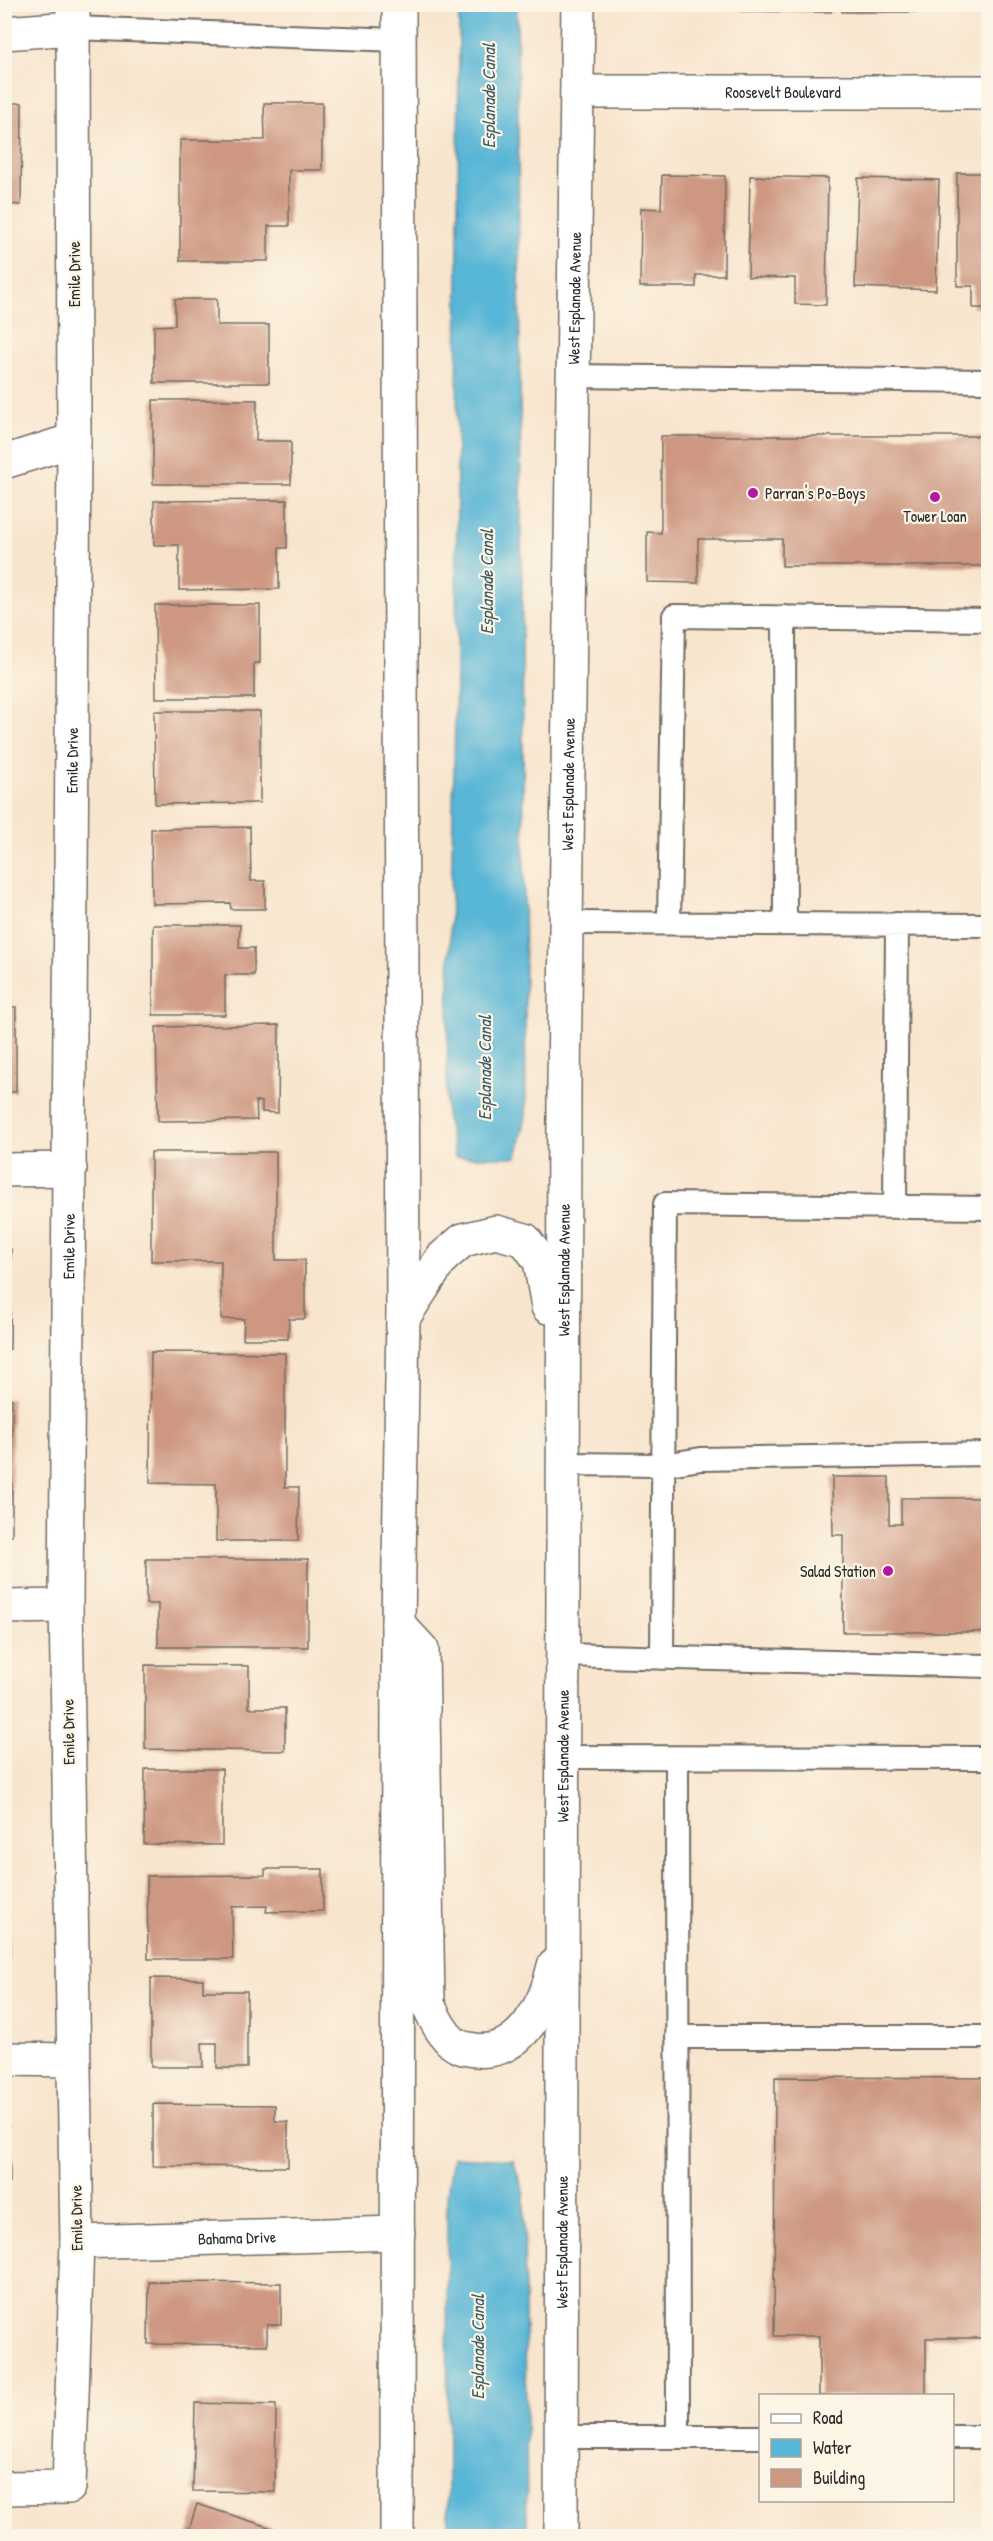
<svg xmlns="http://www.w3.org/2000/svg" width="993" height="2541" viewBox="0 0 993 2541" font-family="'Patrick Hand',sans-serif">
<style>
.water{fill:#58b6d6;stroke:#427080;stroke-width:1.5}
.building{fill:#cd9781}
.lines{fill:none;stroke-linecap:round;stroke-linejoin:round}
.lane-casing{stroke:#736c64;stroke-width:26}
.street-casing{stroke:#736c64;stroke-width:36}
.secondary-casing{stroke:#736c64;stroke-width:36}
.lane{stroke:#fff;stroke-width:22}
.street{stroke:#fff;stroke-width:33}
.secondary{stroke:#fff;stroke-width:33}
.poi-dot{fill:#b5179e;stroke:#fcf5e5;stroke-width:2}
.labels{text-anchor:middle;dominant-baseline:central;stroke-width:4.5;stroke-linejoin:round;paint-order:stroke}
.street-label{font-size:16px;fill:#2b2b2b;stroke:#fcf5e5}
.poi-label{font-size:16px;fill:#2b2b2b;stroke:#fcf5e5;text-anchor:start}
.water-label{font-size:18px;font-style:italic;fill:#3b5c67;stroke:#fcf5e5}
</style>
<rect width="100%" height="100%" fill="#fcf5e5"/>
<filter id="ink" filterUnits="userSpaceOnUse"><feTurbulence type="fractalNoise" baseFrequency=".0167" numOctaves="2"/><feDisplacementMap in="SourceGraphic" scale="12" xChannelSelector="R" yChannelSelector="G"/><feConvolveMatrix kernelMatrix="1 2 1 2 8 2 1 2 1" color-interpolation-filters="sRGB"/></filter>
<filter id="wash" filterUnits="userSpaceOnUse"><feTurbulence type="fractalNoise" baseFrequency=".008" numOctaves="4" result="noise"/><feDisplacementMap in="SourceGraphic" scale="24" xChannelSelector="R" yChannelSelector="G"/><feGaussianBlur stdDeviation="1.35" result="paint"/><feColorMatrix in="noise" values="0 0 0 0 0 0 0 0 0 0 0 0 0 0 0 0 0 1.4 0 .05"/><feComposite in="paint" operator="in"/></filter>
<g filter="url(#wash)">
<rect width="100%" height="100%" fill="#f8e5ce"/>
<path class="water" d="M 459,5 L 517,5 L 526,1116 L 517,1157 L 455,1157 L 446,1115 L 456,676 Z
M 453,2157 L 513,2160 L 524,2194 L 527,2536 L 448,2536 L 447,2195 Z"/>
<g id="blocks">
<path class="building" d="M 741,4 L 832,4 L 831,12 L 741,11 Z
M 842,4 L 920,4 L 920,12 L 842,12 Z
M 931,4 L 988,4 L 988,10 L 931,10 Z
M 4,103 L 22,103 L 21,205 L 4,204 Z
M 264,103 L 322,103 L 322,170 L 289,170 L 289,226 L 268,226 L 268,261 L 180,261 L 180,140 L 265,140 Z
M 957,173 L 988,173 L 988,308 L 973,308 L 973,286 L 957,286 Z
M 662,175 L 725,176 L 724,275 L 696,275 L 696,287 L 640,287 L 641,208 L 661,209 Z
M 750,176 L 828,178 L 826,305 L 795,304 L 795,278 L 748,277 Z
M 858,178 L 939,180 L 936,290 L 855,287 Z
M 175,299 L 217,299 L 217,325 L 269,325 L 269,383 L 154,383 L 154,326 L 175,325 Z
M 153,400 L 257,400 L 256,441 L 291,441 L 291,484 L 153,484 Z
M 661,436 L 988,436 L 988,566 L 782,566 L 782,539 L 698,539 L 698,583 L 647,582 L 647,532 L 661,533 Z
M 287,500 L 287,548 L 279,548 L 279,589 L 179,590 L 179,545 L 154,545 L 154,501 Z
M 155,605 L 260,605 L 260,663 L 254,663 L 254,698 L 156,698 Z
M 154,711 L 260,711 L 260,803 L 155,804 Z
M 250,827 L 251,881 L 265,881 L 265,909 L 231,909 L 230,903 L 152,904 L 151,829 Z
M 153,925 L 240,925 L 239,948 L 254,948 L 254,975 L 225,975 L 225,1015 L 153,1015 Z
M 5,1007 L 16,1007 L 16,1092 L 5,1092 Z
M 279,1025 L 278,1113 L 262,1112 L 262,1102 L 256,1101 L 257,1120 L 158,1121 L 156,1027 Z
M 151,1152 L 276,1152 L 276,1260 L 305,1260 L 305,1319 L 289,1319 L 288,1339 L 243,1339 L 244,1319 L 221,1319 L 221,1261 L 151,1261 Z
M 4,1249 L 11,1249 L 10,1349 L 4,1349 Z
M 151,1352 L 285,1353 L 285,1487 L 299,1487 L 298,1541 L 216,1541 L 216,1484 L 150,1483 Z
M 4,1399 L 12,1399 L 12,1536 L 4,1536 Z
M 832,1477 L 889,1477 L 889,1524 L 901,1524 L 901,1498 L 988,1498 L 988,1632 L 843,1632 L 843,1535 L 833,1535 Z
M 146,1559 L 308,1559 L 308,1647 L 158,1647 L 158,1604 L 146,1604 Z
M 145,1665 L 249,1666 L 249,1708 L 285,1708 L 285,1751 L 145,1749 Z
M 145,1769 L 222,1769 L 222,1845 L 144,1844 Z
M 265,1869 L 323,1869 L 323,1911 L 266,1912 L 267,1906 L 232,1907 L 233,1959 L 148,1959 L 147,1876 L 265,1875 Z
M 4,1912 L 9,1912 L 9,1966 L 4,1966 Z
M 151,1978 L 203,1979 L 203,1991 L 247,1991 L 247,2068 L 217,2068 L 217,2043 L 202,2043 L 203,2067 L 151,2067 Z
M 775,2077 L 988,2078 L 988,2338 L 926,2338 L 926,2396 L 819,2396 L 819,2336 L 774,2336 Z
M 153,2104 L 275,2105 L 275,2121 L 288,2122 L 288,2167 L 153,2166 Z
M 4,2125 L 9,2125 L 10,2182 L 4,2182 Z
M 4,2216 L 8,2216 L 8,2256 L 4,2256 Z
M 4,2275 L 9,2275 L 9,2315 L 4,2315 Z
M 149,2282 L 281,2283 L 281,2325 L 267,2325 L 267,2345 L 148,2344 Z
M 195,2403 L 276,2405 L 275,2492 L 193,2491 Z
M 197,2504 L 272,2528 L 269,2536 L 187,2536 Z"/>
</g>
</g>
<g filter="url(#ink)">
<use href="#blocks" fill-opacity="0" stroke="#736c64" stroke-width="1.5"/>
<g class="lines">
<defs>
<path id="lane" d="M 73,28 L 399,40
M 573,376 L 988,381
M 784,617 L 785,924
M 566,923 L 988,925
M 669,923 L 674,616 L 988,620
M 895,1207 L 897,924
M 563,1464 L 663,1465 L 701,1459 L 988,1454
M 563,1655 L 988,1666
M 662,1658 L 665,1204 L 988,1208
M 563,1757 L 988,1758
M 677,1758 L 678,2437
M 677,2037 L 988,2037
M 561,2437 L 760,2437
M 952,2437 L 988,2437"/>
<g id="street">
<path d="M 4,33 L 73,28"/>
<path id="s1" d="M 577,92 L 988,92"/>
<path d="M 4,462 L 74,440"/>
<path d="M 4,1170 L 70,1169"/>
<path d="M 4,1607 L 66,1606"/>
<path d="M 4,2059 L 73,2060"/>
<path id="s2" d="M 77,2242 L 398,2233"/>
<path id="s3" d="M 4,2488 L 69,2487 L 77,2242 L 66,1606 L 74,440 L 73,4"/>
</g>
<g id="secondary">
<path d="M 403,1318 L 442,1258 L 463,1240 L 496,1232 L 525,1240 L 540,1261 L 548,1307"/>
<path d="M 398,1624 L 422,1650 L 428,2004 C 435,2019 441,2032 453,2043 C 459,2048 468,2049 475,2050 C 521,2056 546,2003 554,1966"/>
<path d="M 397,2536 L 398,1624 L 403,1318 L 399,4"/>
<path id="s4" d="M 561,2536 L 564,1084 L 578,4"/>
</g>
</defs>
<use href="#lane" class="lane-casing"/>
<use href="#street" class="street-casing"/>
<use href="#secondary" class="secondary-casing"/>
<use href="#lane" class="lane"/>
<use href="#street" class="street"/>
<use href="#secondary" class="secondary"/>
</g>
</g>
<g class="poi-dot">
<circle cx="753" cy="493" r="6"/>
<circle cx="935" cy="497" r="6"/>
<circle cx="888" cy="1571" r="6"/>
</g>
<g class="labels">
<g class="street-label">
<text stroke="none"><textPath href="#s1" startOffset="206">Roosevelt Boulevard</textPath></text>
<text transform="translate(74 274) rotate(-90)">Emile Drive</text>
<text stroke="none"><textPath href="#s4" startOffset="2238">West Esplanade Avenue</textPath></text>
<text stroke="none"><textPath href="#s3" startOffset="1792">Emile Drive</textPath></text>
<text stroke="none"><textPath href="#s4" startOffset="1752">West Esplanade Avenue</textPath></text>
<text stroke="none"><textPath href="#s3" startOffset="1306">Emile Drive</textPath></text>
<text stroke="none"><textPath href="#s4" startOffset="1266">West Esplanade Avenue</textPath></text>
<text transform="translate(68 1732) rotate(-91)">Emile Drive</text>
<text stroke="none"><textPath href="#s4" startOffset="780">West Esplanade Avenue</textPath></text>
<text transform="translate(76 2218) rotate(-91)">Emile Drive</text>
<text stroke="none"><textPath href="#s2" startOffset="160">Bahama Drive</textPath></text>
<text stroke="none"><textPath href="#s4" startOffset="294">West Esplanade Avenue</textPath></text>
</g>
<g class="poi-label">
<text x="765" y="493">Parran's Po-Boys</text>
<text x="935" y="516" text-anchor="middle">Tower Loan</text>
<text x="876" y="1571" text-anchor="end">Salad Station</text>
</g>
<g class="water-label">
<text transform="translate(488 96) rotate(-90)">Esplanade Canal</text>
<text transform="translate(486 582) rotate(-90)">Esplanade Canal</text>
<text transform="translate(484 1068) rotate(-90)">Esplanade Canal</text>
<text transform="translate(477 2347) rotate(-90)">Esplanade Canal</text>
</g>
</g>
<rect width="993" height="2541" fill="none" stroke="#fcf5e5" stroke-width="24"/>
<rect x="759" y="2394" width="195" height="108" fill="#fcf5e5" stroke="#a8a49b" stroke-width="1.5"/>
<rect x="771" y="2414" width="30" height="9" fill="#ffffff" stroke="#a8a49b" stroke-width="1.5"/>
<text x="813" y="2424" font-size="18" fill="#2b2b2b">Road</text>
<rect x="771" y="2439" width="30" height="18" fill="#58b6d6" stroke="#a8a49b" stroke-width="1.5"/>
<text x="813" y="2454" font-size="18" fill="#2b2b2b">Water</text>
<rect x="771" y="2469" width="30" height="18" fill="#cd9781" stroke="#a8a49b" stroke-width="1.5"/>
<text x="813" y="2484" font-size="18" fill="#2b2b2b">Building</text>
</svg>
